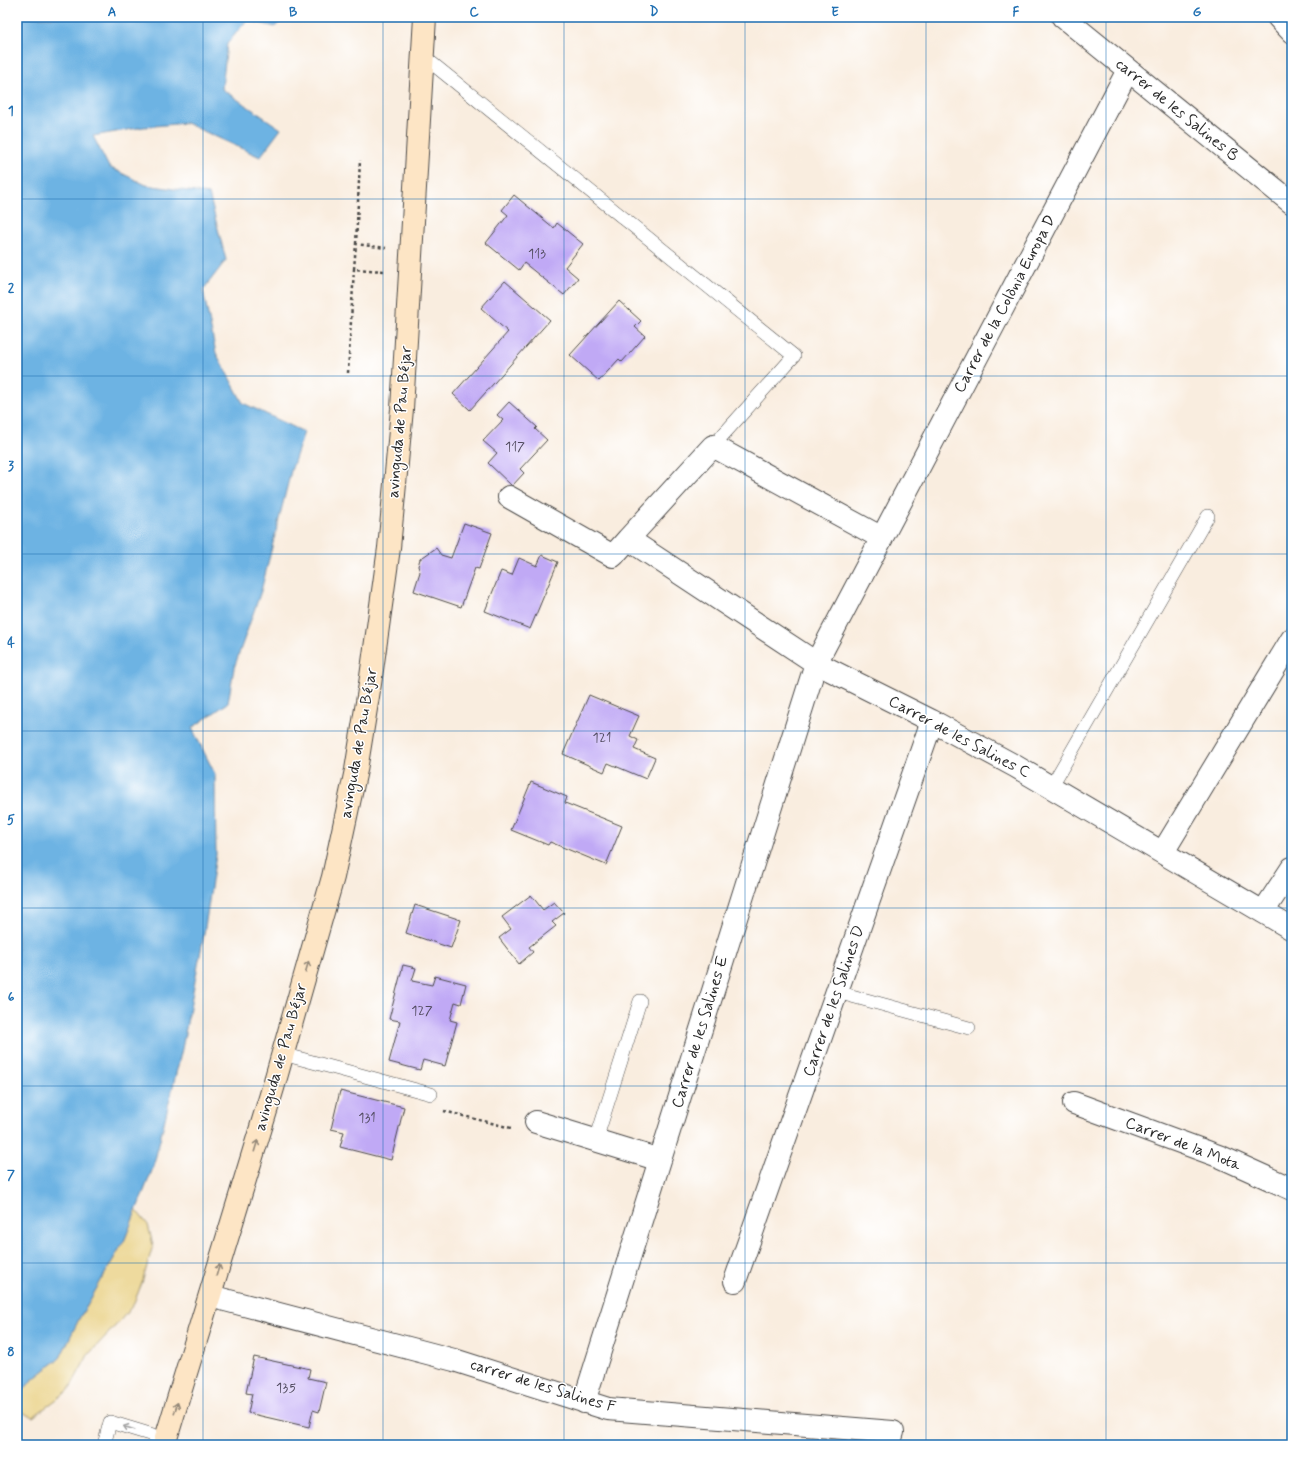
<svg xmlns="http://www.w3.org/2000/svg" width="1309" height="1462" viewBox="0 0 1309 1462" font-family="Mynerve,sans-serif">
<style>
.sand{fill:#eeda9e;stroke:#8c8264}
.water{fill:#6db3e3;stroke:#4c6f87}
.building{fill:#c0a9f5}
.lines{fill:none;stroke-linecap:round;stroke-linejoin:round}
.lane-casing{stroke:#4a4846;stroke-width:14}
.street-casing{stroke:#4a4846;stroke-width:24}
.secondary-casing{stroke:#4a4846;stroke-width:24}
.path{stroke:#4a4846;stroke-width:2.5;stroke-dasharray:3 3;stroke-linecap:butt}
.lane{stroke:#fff;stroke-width:13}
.street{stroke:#fff;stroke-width:22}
.secondary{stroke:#fde5c5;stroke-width:22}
.oneway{stroke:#948878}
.oneway2{stroke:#a0a0a0}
.grid{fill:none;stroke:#1f6fb2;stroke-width:1;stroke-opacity:0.55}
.labels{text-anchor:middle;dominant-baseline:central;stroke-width:3;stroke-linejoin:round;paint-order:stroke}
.number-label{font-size:14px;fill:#504a5e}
.street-label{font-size:16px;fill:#2b2b2b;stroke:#fff}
.neatline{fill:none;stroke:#1f6fb2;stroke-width:1.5}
.grid-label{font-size:13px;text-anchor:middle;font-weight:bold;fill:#1f6fb2}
</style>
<rect width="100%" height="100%" fill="#fff"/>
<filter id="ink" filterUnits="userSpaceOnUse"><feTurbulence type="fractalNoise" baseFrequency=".025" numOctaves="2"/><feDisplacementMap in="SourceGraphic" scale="8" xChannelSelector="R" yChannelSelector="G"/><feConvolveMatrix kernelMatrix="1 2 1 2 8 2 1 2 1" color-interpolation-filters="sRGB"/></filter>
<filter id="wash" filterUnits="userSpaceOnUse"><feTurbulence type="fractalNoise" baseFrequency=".012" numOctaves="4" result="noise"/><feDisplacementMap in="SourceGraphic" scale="16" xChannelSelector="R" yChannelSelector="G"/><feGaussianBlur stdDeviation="0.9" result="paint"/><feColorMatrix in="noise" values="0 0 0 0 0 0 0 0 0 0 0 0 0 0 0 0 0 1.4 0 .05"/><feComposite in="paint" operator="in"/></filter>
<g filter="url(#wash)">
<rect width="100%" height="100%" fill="#f9eddf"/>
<path class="sand" d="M 136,1210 L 148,1225 L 153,1245 L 142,1283 L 133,1305 L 119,1322 L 88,1355 L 69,1390 L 33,1417 L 17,1410 L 17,1398 L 32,1380 L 60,1358 L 79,1319 L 125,1239 Z"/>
<path class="water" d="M 17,17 L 285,17 L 275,27 L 247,20 L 227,44 L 222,89 L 281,129 L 260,157 L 186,123 L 144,127 L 93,136 L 109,167 L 146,185 L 209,194 L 226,260 L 203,290 L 216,353 L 243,403 L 304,432 L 291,471 L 261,591 L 234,668 L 228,703 L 192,728 L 215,774 L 216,855 L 204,934 L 182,1049 L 153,1168 L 125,1239 L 79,1319 L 60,1358 L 32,1380 L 17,1398 Z"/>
<g id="blocks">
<path class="building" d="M 514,195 L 554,228 L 557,223 L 583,244 L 565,267 L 578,278 L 564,295 L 524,263 L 519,270 L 486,243 L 508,215 L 502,210 Z
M 505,281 L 550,320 L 470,410 L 453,394 L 508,332 L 481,308 Z
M 619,301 L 641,321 L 635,327 L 645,336 L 622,362 L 619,359 L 599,381 L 570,355 Z
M 509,402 L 537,427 L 535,429 L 547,440 L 520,469 L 524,473 L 512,486 L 488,463 L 497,453 L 483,441 L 503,420 L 497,415 Z
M 464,523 L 492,533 L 479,569 L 475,568 L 461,607 L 414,591 L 420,572 L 418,566 L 420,559 L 436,548 L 441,555 L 451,558 Z
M 542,555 L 558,562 L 530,629 L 485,611 L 501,571 L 512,575 L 519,558 L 537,566 Z
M 589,695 L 639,716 L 630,736 L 638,740 L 634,749 L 655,758 L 646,779 L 608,763 L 604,772 L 563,754 Z
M 531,782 L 567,797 L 565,803 L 622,826 L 606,865 L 550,842 L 548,845 L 511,830 Z
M 531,895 L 543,910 L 554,902 L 564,913 L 552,922 L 556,926 L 529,947 L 533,952 L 519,964 L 499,938 L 511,929 L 502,917 Z
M 415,905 L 461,920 L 451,948 L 406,933 Z
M 403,965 L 416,968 L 412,981 L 432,985 L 435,976 L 466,984 L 461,1004 L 455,1002 L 450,1020 L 457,1022 L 445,1066 L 423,1060 L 420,1070 L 389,1062 L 400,1021 L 389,1019 Z
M 340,1091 L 404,1107 L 391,1160 L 340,1147 L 344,1132 L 331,1129 Z
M 254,1357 L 310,1369 L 308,1378 L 326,1382 L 319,1412 L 313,1410 L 309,1427 L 248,1413 L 252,1394 L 246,1393 Z"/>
</g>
</g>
<g filter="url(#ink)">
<use href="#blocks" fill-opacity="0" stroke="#4a4846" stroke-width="1"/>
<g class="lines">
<defs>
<path id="lane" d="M 423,56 L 794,356 L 713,446
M 1051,787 L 1208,516
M 837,992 L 969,1028
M 283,1054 L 431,1094
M 596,1140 L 640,1001
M 105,1445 L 104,1445 L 110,1422 L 166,1439"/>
<path id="street" d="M 1063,17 L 1292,203
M 1278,17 L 1292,32
M 509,497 L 613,556 L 628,539 L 816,663 L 932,721 L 1015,766 L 1292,929
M 628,539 L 713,446 L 882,538
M 1163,852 L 1292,639
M 1263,912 L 1292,868
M 1074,1103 L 1221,1157 L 1292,1189
M 536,1122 L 660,1160
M 735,1281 L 932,721
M 210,1296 L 454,1360 L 608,1409 L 893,1432 L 889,1445
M 584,1402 L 816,663 L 1128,70"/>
<path id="secondary" d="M 164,1445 L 273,1088 L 333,877 L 356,770 L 370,684 L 389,548 L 402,409 L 425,17"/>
</defs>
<use href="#lane" class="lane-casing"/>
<use href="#street" class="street-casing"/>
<use href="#secondary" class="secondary-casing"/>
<path class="path" d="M 356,244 L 360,160
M 384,271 L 354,269 L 356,244 L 386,248
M 348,373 L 354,269
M 444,1111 L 511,1128"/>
<use href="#lane" class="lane"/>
<use href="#street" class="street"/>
<use href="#secondary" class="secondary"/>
</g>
<defs><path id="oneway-shaft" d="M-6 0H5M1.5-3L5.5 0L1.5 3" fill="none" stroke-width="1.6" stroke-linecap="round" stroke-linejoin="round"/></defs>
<g class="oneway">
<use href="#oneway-shaft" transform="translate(307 967) rotate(-74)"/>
<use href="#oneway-shaft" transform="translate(256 1146) rotate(-73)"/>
<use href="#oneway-shaft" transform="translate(218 1270) rotate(-73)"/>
<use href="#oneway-shaft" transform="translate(176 1408) rotate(-73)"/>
</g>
<use class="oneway2" href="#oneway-shaft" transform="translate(129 1428) rotate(-162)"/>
</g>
<path class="grid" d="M 203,17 L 203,1445M 383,17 L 383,1445M 564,17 L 564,1445M 745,17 L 745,1445M 926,17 L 926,1445M 1106,17 L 1106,1445M 17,199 L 1292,199M 17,376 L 1292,376M 17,554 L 1292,554M 17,731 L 1292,731M 17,908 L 1292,908M 17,1086 L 1292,1086M 17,1263 L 1292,1263"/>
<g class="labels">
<g class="number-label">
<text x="537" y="254">113</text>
<text x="515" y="447">117</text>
<text x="602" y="738">121</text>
<text x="422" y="1011">127</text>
<text x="367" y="1118">131</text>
<text x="286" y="1388">135</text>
</g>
<g class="street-label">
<text transform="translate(1177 110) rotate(39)">carrer de les Salines B</text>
<text transform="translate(1005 304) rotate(-62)">Carrer de la Colònia Europa D</text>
<text transform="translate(400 422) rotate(-85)">avinguda de Pau Béjar</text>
<text transform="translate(959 737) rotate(28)">Carrer de les Salines C</text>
<text transform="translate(359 743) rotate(-80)">avinguda de Pau Béjar</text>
<text transform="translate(834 1001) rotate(-71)">Carrer de les Salines D</text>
<text transform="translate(700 1032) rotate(-73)">Carrer de les Salines E</text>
<text transform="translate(281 1057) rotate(-74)">avinguda de Pau Béjar</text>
<text transform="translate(1183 1144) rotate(21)">Carrer de la Mota</text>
<text transform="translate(543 1386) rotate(17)">carrer de les Salines F</text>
</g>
</g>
<rect width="1309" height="1462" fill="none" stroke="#fff" stroke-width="44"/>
<rect x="22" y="22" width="1265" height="1418" class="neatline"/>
<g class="grid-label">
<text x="112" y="16">A</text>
<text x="293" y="16">B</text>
<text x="474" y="16">C</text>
<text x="654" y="16">D</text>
<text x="835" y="16">E</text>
<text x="1016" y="16">F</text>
<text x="1197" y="16">G</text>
<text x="11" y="115">1</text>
<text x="11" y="292">2</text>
<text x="11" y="470">3</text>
<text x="11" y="647">4</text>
<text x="11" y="824">5</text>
<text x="11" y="1001">6</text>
<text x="11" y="1179">7</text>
<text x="11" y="1356">8</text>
</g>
</svg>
